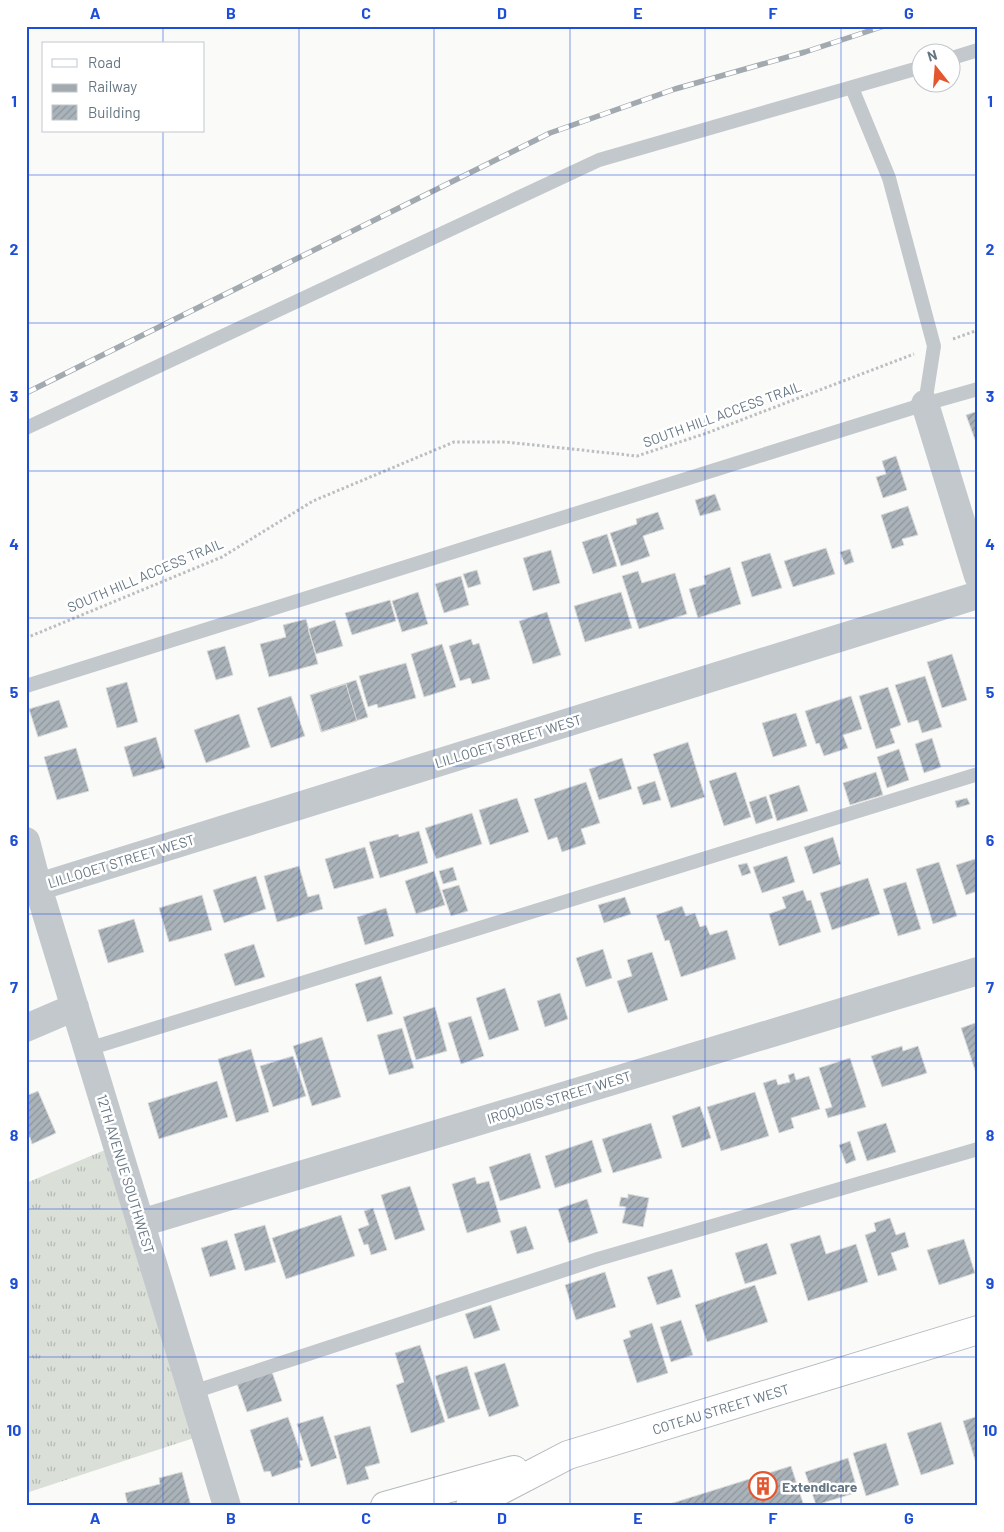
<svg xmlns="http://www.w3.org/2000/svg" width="1004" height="1532" viewBox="0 0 1004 1532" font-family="Barlow,sans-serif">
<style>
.grass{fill:url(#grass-tufts)}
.building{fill:url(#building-hatch);stroke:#dcdcda}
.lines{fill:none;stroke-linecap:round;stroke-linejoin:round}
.secondary-casing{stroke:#b3babf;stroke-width:30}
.path{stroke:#bbbfc2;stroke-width:3;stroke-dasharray:2.5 2.5;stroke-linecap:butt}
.lane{stroke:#c3c8cc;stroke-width:14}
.street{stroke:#c3c8cc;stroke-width:28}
.secondary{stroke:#fff;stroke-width:28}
.rail-casing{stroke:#a2aab0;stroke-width:5.5}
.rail{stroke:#fff;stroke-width:4;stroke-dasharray:11;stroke-linecap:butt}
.grid{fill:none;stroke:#1d4ed8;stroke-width:1;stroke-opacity:0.55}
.labels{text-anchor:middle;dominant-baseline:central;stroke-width:5;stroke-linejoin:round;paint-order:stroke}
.street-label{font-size:14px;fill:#657683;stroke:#fff}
.poi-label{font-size:14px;font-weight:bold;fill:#657683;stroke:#fff;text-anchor:start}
.neatline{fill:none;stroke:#1d4ed8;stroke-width:2}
.grid-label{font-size:16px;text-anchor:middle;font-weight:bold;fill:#1d4ed8}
</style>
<defs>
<pattern id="grass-tufts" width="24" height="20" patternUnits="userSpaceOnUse" patternTransform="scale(1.25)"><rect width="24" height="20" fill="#dadfd7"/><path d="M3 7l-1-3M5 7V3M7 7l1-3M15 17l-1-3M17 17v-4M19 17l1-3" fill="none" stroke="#b4b9b4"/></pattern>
<pattern id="building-hatch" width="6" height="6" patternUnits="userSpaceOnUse" patternTransform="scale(1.25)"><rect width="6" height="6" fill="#aab3b9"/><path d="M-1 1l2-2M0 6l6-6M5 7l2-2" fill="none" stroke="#8e969c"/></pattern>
</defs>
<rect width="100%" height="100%" fill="#fafaf8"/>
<path class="grass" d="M 105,1150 L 203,1435 L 26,1493 L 26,1183 Z"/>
<path class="building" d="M 978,411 L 978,445 L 977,445 L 966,415 Z
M 896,456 L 907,490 L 883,498 L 876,477 L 886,474 L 882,461 Z
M 715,494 L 721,510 L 700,516 L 695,500 Z
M 908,506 L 918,535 L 902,539 L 904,545 L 892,549 L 881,515 Z
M 658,512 L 664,529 L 643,536 L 650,556 L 621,566 L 610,533 L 637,524 L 636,519 Z
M 607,534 L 617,566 L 593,574 L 582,542 Z
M 826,548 L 835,574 L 793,587 L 784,561 Z
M 850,549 L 854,562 L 845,565 L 840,552 Z
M 551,550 L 560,583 L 533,591 L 523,558 Z
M 770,553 L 782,588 L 752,597 L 741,562 Z
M 730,567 L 741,604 L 698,618 L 689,589 L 706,584 L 704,576 Z
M 477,570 L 481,584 L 468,588 L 463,574 Z
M 638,571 L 642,583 L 675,573 L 687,614 L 639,629 L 622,576 Z
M 461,576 L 469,605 L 444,613 L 435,584 Z
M 418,592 L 428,624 L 402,632 L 392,601 Z
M 621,592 L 632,628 L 585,642 L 574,606 Z
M 390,600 L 396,621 L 352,635 L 345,613 Z
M 547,612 L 561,655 L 533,664 L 519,621 Z
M 306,619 L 318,664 L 269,677 L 260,644 L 286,637 L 283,625 Z
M 335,620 L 343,646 L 316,654 L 308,629 Z
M 471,639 L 473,645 L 479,643 L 490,679 L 472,684 L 470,678 L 460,681 L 449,646 Z
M 442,644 L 456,687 L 424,697 L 411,654 Z
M 225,646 L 233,675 L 216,680 L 207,651 Z
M 952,654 L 967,700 L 942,708 L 927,662 Z
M 406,663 L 416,698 L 378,708 L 377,704 L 368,707 L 359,676 Z
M 925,676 L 942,727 L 922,733 L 918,720 L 908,723 L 895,685 Z
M 356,680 L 368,717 L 322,732 L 310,695 Z
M 127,682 L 138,722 L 117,728 L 106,688 Z
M 346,684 L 357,721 L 321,732 L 310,695 Z
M 888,687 L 901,725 L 890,729 L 895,743 L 876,749 L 859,696 Z
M 291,696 L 305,736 L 271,748 L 257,708 Z
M 851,696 L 862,729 L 843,735 L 848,748 L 824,756 L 819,743 L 816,744 L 805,711 Z
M 59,700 L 68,727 L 38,737 L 29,709 Z
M 796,713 L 807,746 L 773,757 L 762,723 Z
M 239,714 L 250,747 L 206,763 L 194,730 Z
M 156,737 L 165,768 L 133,777 L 124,747 Z
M 932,738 L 941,767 L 924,773 L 915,744 Z
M 688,742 L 705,797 L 671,808 L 653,754 Z
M 76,748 L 89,791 L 57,800 L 44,757 Z
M 899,749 L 909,780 L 887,788 L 877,757 Z
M 622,758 L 632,789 L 599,800 L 589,769 Z
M 736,772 L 751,817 L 724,826 L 709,781 Z
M 876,772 L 883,795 L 850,805 L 843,783 Z
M 655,781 L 661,800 L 643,805 L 637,787 Z
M 586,782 L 600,823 L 581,829 L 586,844 L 562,852 L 557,837 L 548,840 L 534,799 Z
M 799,785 L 808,811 L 777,821 L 769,795 Z
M 766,796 L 773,818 L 756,824 L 749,802 Z
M 517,798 L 529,832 L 490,845 L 479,810 Z
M 967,798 L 970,804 L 957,808 L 955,801 Z
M 472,813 L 482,844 L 436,859 L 425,828 Z
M 419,831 L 428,863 L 380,878 L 369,842 L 398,834 L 399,837 Z
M 833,837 L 841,864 L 813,874 L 804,847 Z
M 365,847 L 374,878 L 334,889 L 325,859 Z
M 787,856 L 795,882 L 762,893 L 753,867 Z
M 978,858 L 978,891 L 966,895 L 956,865 Z
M 939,862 L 957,916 L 933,924 L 916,869 Z
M 747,863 L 751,873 L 742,876 L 738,865 Z
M 299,866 L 308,897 L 319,894 L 323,909 L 277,922 L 264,876 Z
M 453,867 L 457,880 L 443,884 L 439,871 Z
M 434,871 L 445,905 L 416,914 L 405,881 Z
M 256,876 L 266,909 L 224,923 L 213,890 Z
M 868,878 L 880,914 L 832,930 L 820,893 Z
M 906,882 L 921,929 L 898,936 L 883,889 Z
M 459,885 L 468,911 L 451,916 L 442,890 Z
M 803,890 L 807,901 L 811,900 L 821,932 L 779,946 L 769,914 L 786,908 L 782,897 Z
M 202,895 L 212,930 L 169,942 L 159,908 Z
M 625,897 L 631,914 L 604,923 L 598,905 Z
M 682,906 L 686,916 L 695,913 L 700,927 L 706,925 L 710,935 L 727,930 L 736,959 L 681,977 L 669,940 L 665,941 L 656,915 Z
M 386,908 L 394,936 L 365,945 L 357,917 Z
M 134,919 L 144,952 L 108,963 L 98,930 Z
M 254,944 L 265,977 L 235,986 L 224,954 Z
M 603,949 L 612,978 L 586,987 L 576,958 Z
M 652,952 L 668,1000 L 628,1013 L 617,981 L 632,976 L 627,960 Z
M 381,976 L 393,1014 L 367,1022 L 355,984 Z
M 505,988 L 519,1030 L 489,1040 L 476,998 Z
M 560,993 L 568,1019 L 545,1027 L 537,1001 Z
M 435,1007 L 447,1051 L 416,1060 L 403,1017 Z
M 471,1016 L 484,1056 L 461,1064 L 448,1023 Z
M 978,1022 L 978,1079 L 961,1028 Z
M 402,1028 L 414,1068 L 389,1075 L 377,1035 Z
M 322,1037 L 341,1097 L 312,1106 L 293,1046 Z
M 902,1046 L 903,1051 L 918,1046 L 927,1073 L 882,1087 L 871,1056 Z
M 251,1049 L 269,1112 L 236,1122 L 218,1059 Z
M 293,1056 L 306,1096 L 273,1107 L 260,1066 Z
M 850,1058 L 866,1107 L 828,1118 L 825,1109 L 832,1107 L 819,1068 Z
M 794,1073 L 796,1080 L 809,1076 L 820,1109 L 791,1118 L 794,1128 L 779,1133 L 763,1083 L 776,1079 L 778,1085 L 790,1082 L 788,1075 Z
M 217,1081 L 228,1117 L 159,1139 L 148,1103 Z
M 38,1091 L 56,1133 L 32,1144 L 30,1137 L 26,1139 L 26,1096 Z
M 755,1092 L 769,1136 L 721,1151 L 707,1107 Z
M 700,1106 L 711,1138 L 682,1148 L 672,1116 Z
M 651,1123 L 662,1158 L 613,1173 L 602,1139 Z
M 886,1123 L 896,1152 L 867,1161 L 857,1132 Z
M 592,1140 L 602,1172 L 555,1188 L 545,1156 Z
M 850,1141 L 856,1160 L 846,1164 L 839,1145 Z
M 530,1153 L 541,1188 L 500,1201 L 489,1167 Z
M 475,1177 L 477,1184 L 489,1181 L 501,1222 L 467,1233 L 452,1184 Z
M 410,1186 L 425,1230 L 395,1240 L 381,1195 Z
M 628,1194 L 649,1198 L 643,1227 L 622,1223 L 626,1207 L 619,1206 L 621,1197 L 628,1198 Z
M 587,1199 L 598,1233 L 569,1243 L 558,1209 Z
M 373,1208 L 387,1250 L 371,1255 L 368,1244 L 364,1245 L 358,1229 L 369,1225 L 364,1211 Z
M 341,1215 L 355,1256 L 286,1279 L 272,1238 Z
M 890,1218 L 896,1235 L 905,1232 L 909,1247 L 891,1253 L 897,1270 L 878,1276 L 865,1235 L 876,1231 L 874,1223 Z
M 265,1225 L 276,1262 L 245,1271 L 234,1234 Z
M 526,1226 L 534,1249 L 517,1254 L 510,1231 Z
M 820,1235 L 826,1254 L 856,1244 L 868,1282 L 808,1301 L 790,1244 Z
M 964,1239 L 975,1273 L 939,1285 L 927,1250 Z
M 227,1240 L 236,1269 L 210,1277 L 201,1248 Z
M 767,1243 L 777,1274 L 745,1284 L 735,1253 Z
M 672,1269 L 681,1297 L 657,1305 L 647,1277 Z
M 605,1272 L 616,1307 L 576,1320 L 565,1285 Z
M 755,1285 L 768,1322 L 707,1342 L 695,1305 Z
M 491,1305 L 500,1330 L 474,1339 L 465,1314 Z
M 681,1320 L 693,1355 L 671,1362 L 660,1327 Z
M 652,1323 L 668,1373 L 637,1383 L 623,1340 L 631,1337 L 629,1331 Z
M 420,1345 L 445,1422 L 411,1433 L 396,1385 L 404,1382 L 395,1353 Z
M 505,1363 L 519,1406 L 489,1417 L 474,1373 Z
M 467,1366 L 480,1409 L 448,1419 L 435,1376 Z
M 271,1369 L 282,1401 L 247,1412 L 236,1381 Z
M 323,1416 L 337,1458 L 311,1467 L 297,1424 Z
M 978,1416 L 978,1463 L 976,1463 L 963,1421 Z
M 288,1417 L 303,1460 L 299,1461 L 301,1467 L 272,1477 L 270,1471 L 264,1472 L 250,1430 Z
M 941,1422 L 954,1464 L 921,1475 L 907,1433 Z
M 370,1426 L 380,1463 L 365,1467 L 369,1479 L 347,1485 L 334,1436 Z
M 886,1443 L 899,1485 L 866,1496 L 853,1453 Z
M 848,1458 L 858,1492 L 816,1505 L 805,1472 Z
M 791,1466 L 804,1506 L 663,1506 Z
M 182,1472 L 191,1506 L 128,1506 L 125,1493 L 160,1484 L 159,1478 Z"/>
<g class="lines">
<defs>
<g id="secondary">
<path d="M 385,1506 L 514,1470"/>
<path id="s1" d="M 470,1506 L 568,1455 L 978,1330"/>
</g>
</defs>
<use href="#secondary" class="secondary-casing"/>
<path class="path" d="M 953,339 L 978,330
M 26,638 L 222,557 L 313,501 L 454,442 L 506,442 L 637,456 L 707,433 L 914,354"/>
<path class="lane" d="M 952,58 L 978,50
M 852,88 L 889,178 L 934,346 L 925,404
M 26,428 L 599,160 L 922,67
M 26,686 L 925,404 L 978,389
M 88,1049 L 978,774
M 193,1392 L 598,1259 L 978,1149"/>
<path class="street" d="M 925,404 L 978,576
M 26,841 L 38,887 L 227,1506
M 38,887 L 978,595
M 26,1028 L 75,1007
M 141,1223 L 978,971"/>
<use href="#secondary" class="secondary"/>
<defs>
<path id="rail" d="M 26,393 L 550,133 L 675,89 L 805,52 L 884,26"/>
</defs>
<use href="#rail" class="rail-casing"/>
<use href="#rail" class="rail"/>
</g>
<path class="grid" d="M 163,26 L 163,44M 299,26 L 299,1506M 434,26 L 434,1506M 570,26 L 570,1506M 705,26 L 705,1506M 841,26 L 841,1506M 163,131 L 163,1506M 26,175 L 978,175M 26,323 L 978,323M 26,471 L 978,471M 26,618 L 978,618M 26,766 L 978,766M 26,914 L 978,914M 26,1061 L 978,1061M 26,1209 L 978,1209M 26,1357 L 978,1357"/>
<defs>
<symbol id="building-ring" viewBox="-11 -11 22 22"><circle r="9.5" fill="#fff" stroke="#e4572e" stroke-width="1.5"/><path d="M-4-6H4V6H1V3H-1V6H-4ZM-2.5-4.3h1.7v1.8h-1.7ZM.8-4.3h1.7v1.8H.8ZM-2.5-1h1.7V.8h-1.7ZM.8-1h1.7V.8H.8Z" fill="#e4572e"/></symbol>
</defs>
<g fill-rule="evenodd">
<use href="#building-ring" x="747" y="1470" width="32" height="32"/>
</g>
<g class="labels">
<g class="street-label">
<text transform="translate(722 414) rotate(-20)">SOUTH HILL ACCESS TRAIL</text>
<text transform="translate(145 575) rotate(-23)">SOUTH HILL ACCESS TRAIL</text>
<text transform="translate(508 741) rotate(-17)">LILLOOET STREET WEST</text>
<text transform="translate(121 861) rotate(-17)">LILLOOET STREET WEST</text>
<text transform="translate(559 1097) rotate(-17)">IROQUOIS STREET WEST</text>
<text transform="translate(126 1174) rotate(73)">12TH AVENUE SOUTHWEST</text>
<text stroke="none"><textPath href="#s1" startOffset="270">COTEAU STREET WEST</textPath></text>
</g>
<g class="poi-label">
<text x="782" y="1486">Extendicare</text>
</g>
</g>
<rect width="1004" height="1532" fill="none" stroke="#ffffff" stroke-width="55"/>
<rect x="42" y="42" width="162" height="90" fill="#ffffff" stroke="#c1c8cd"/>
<rect x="52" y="59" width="25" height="8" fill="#ffffff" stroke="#c1c8cd"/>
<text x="88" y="68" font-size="15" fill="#657683">Road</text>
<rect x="52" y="84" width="25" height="8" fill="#a2aab0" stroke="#c1c8cd"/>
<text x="88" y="92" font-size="15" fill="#657683">Railway</text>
<rect x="52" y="105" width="25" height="15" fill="url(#building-hatch)" stroke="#c1c8cd"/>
<text x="88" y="118" font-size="15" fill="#657683">Building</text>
<g transform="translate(936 68) rotate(343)"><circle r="24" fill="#ffffff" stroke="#c1c8cd"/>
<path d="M0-4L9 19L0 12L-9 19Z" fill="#e4572e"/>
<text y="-8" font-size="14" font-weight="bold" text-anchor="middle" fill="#657683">N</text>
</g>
<rect x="28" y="28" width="948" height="1476" class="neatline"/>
<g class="grid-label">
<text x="95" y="19">A</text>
<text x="231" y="19">B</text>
<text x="366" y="19">C</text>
<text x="502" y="19">D</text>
<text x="638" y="19">E</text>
<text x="773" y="19">F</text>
<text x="909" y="19">G</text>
<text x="14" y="107">1</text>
<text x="990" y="107">1</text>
<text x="14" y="255">2</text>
<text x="990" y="255">2</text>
<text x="14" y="402">3</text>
<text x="990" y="402">3</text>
<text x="14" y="550">4</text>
<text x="990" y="550">4</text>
<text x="14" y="698">5</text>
<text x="990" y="698">5</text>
<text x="14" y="846">6</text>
<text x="990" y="846">6</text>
<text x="14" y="993">7</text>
<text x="990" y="993">7</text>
<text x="14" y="1141">8</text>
<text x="990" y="1141">8</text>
<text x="14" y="1289">9</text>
<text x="990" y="1289">9</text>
<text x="14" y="1436">10</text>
<text x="990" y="1436">10</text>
<text x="95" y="1524">A</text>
<text x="231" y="1524">B</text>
<text x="366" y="1524">C</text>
<text x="502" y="1524">D</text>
<text x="638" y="1524">E</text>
<text x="773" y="1524">F</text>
<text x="909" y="1524">G</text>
</g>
</svg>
